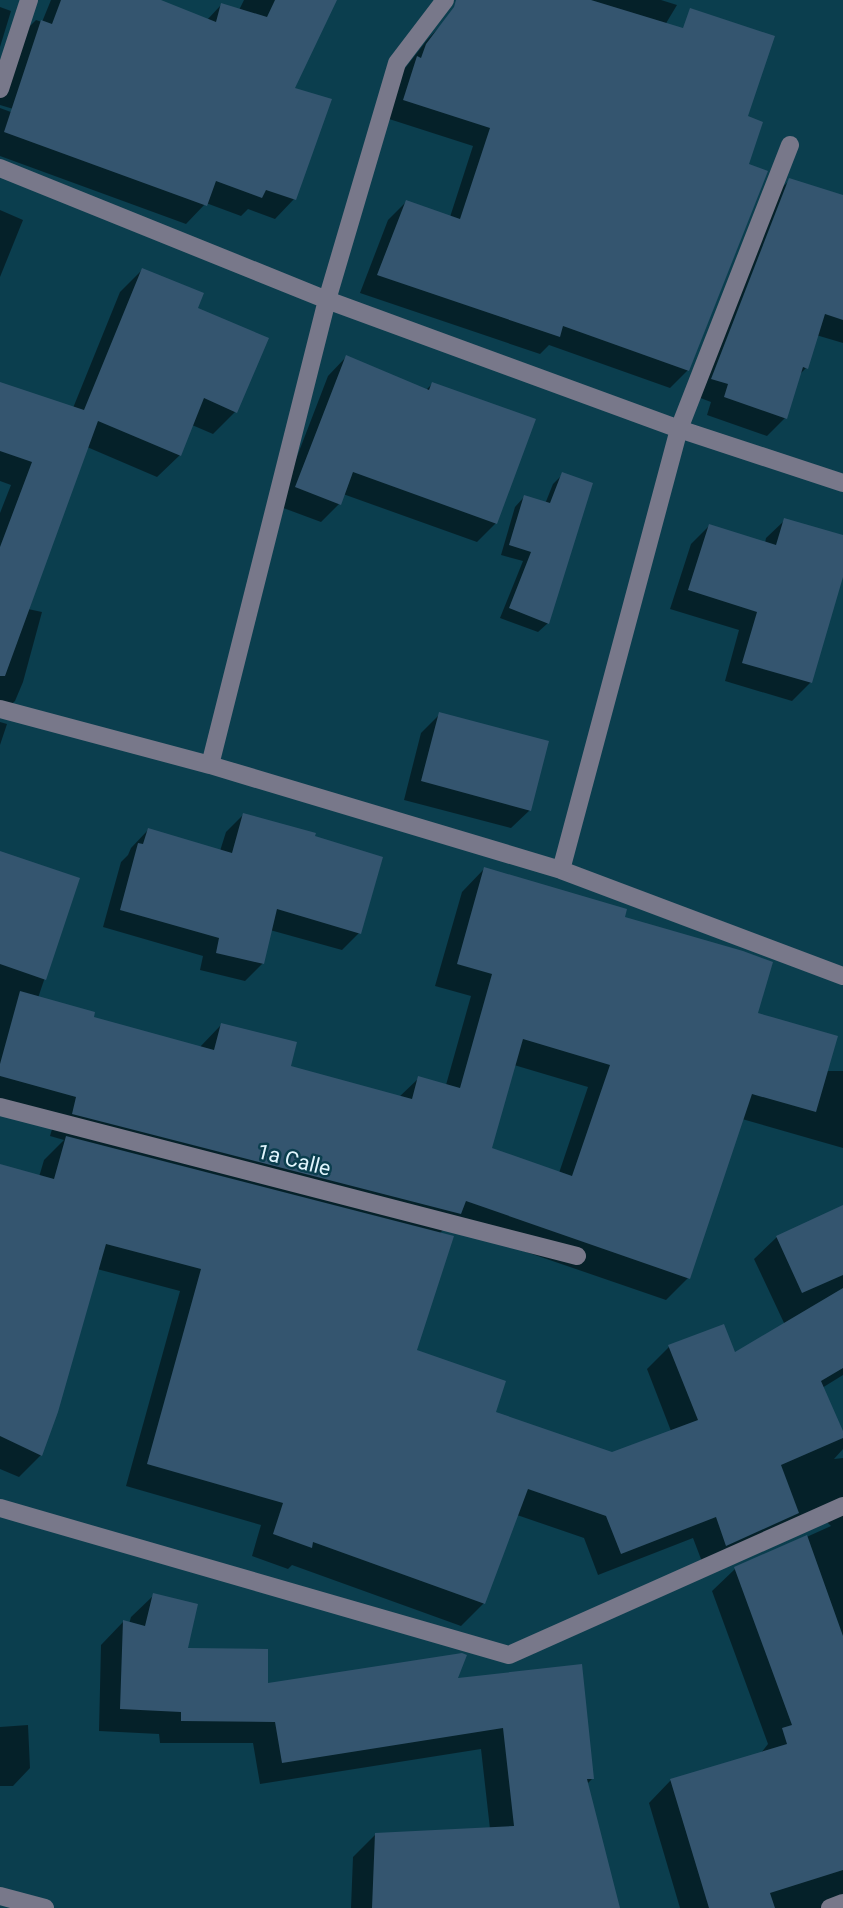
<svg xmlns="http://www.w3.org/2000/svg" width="843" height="1908" viewBox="0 0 843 1908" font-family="Roboto,sans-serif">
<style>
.shadow{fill:#0007;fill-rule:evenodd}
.building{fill:#34556f;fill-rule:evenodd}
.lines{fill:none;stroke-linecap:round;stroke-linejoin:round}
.minor{stroke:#78788a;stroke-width:18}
.labels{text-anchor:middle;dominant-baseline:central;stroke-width:5;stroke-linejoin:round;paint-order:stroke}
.street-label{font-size:21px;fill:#e1f5fd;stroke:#0b3e4e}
</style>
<rect width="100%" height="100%" fill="#0b3e4e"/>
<path class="shadow" d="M 51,0 L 157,0 L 207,20 L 221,5 L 239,10 L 244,0 L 335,0 L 292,90 L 294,199 L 275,219 L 248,209 L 241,216 L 206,203 L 186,224 L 0,156 L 0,108 L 19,115 L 20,111 L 0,105 L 0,89 L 16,40 L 36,20 L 42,22 Z
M 479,0 L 661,0 L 677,5 L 662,30 L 745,117 L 688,370 L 670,388 L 549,345 L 540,354 L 360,293 L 388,220 L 406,202 L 450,217 L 473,146 L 386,118 L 399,76 L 427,40 L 445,21 Z
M 0,7 L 11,11 L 0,47 Z
M 790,180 L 843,197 L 843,343 L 816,335 L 806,368 L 799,375 L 785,418 L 767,436 L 707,415 L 711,402 L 695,396 L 772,197 Z
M 0,210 L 23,220 L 0,277 Z
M 142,270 L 195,309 L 235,412 L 213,434 L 192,425 L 180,455 L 157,477 L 87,447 L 28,609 L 42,612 L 23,682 L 15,701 L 0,715 L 0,513 L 11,485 L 0,481 L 0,384 L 73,408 L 120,292 Z
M 346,357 L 426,390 L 432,384 L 496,523 L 477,542 L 343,494 L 339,504 L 321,522 L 278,506 L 328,376 Z
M 563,474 L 548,623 L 538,632 L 500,618 L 523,561 L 501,555 L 515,507 L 524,497 L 545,504 L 553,484 Z
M 785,520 L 843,537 L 843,571 L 811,682 L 792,701 L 725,681 L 739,630 L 670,609 L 691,544 L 709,526 L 765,543 L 766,538 Z
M 440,714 L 530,810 L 511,828 L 404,800 L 421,733 Z
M 0,722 L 7,724 L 0,745 Z
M 243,815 L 313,837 L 359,933 L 342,950 L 270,930 L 263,963 L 245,981 L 200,970 L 203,956 L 103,927 L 121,862 L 128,855 L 131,848 L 148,830 L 220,851 L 226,832 Z
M 0,852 L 78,879 L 38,998 L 91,1019 L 199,1048 L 221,1025 L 289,1067 L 399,1097 L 419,1078 L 446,1085 L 471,996 L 435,986 L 462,892 L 484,869 L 622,918 L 756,1014 L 826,1071 L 843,1071 L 843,1148 L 742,1119 L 688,1278 L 666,1300 L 448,1225 L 439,1234 L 415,1351 L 494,1413 L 612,1454 L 671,1431 L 647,1369 L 669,1347 L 734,1355 L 785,1325 L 754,1259 L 777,1237 L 843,1207 L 843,1375 L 822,1388 L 843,1436 L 843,1449 L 834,1459 L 843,1458 L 843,1908 L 680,1908 L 649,1803 L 671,1780 L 761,1753 L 768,1744 L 712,1591 L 735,1569 L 831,1526 L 822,1517 L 704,1567 L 693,1538 L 598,1575 L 584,1538 L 517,1515 L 484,1603 L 461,1626 L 292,1565 L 288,1569 L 252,1556 L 261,1525 L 126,1486 L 180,1291 L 97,1269 L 41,1455 L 19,1477 L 0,1469 L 0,1166 L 39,1177 L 44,1160 L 64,1140 L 50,1136 L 55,1119 L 0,1105 ZM 514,1065 L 588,1087 L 559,1173 L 490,1149 Z
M 154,1595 L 185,1650 L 266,1685 L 456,1680 L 593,1778 L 587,1784 L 618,1908 L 351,1908 L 353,1857 L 376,1834 L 490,1829 L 481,1749 L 260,1784 L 253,1743 L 160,1743 L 159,1734 L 99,1731 L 101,1645 L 123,1622 L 129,1624 L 131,1617 Z
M 28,1725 L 30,1768 L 13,1786 L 0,1786 L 0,1727 Z"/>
<path class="building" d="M 61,0 L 161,0 L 216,22 L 221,3 L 267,17 L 275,0 L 337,0 L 295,88 L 332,99 L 296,200 L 266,190 L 262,198 L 216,181 L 207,206 L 4,132 L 41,20 L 52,24 Z
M 456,0 L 591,0 L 683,28 L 690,8 L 775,36 L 748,116 L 763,122 L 749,164 L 768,171 L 689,371 L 563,326 L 560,337 L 377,275 L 406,200 L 460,219 L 490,128 L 403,100 L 417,56 L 421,58 L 426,44 L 454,7 Z
M 789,178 L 843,195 L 843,320 L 825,314 L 808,369 L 803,367 L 787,419 L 724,397 L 728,384 L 711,379 Z
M 142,268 L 204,293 L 198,308 L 269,338 L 237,413 L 204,398 L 181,456 L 98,421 L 5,676 L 0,676 L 0,547 L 32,462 L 0,451 L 0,382 L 84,410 Z
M 346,355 L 429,390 L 432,382 L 536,419 L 497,524 L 353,472 L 341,505 L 295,487 Z
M 562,472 L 593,483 L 549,624 L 509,608 L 531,552 L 509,545 L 524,495 L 550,503 Z
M 784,518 L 843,535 L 843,577 L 812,683 L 742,663 L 757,612 L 688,590 L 709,524 L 776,545 Z
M 439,712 L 549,741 L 531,811 L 421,781 Z
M 243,813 L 316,833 L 315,836 L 383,857 L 361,934 L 277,909 L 264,964 L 216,953 L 219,938 L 120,910 L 138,843 L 143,844 L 148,828 L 232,853 Z
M 0,851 L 80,878 L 46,980 L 0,964 Z
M 484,867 L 627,909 L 625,917 L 743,951 L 773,962 L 758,1013 L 838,1036 L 816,1112 L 752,1094 L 690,1279 L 466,1201 L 461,1214 L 72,1114 L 76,1097 L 0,1076 L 0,1064 L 20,991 L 95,1012 L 94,1017 L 214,1050 L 221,1023 L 297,1042 L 291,1066 L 412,1099 L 418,1076 L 460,1088 L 492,974 L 457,964 ZM 523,1039 L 610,1065 L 572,1176 L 492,1148 Z
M 66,1136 L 454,1236 L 417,1350 L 506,1381 L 496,1412 L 612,1452 L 698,1420 L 668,1345 L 724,1324 L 735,1352 L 843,1288 L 843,1368 L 821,1381 L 843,1431 L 843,1438 L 781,1465 L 799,1513 L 726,1546 L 716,1517 L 621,1554 L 606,1516 L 528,1489 L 485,1604 L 313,1542 L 312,1548 L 273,1534 L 283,1503 L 147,1464 L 201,1269 L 106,1244 L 58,1412 L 42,1456 L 0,1436 L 0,1164 L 54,1179 Z
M 843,1205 L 843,1275 L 802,1293 L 776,1236 Z
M 807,1535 L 843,1636 L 843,1870 L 770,1893 L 775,1908 L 709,1908 L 670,1779 L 787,1744 L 782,1728 L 792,1725 L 734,1567 Z
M 153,1593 L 198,1604 L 188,1648 L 268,1649 L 268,1683 L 462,1653 L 467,1655 L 458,1678 L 582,1664 L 594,1779 L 587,1779 L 620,1908 L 372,1908 L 375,1833 L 514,1826 L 503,1728 L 282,1763 L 275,1722 L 181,1721 L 181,1712 L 120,1709 L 123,1620 L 145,1626 Z"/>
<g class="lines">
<path class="minor" d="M 0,89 L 29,0
M 0,168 L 327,300 L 679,429 L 843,483
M 0,709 L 210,765 L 561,870 L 843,976
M 210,765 L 327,300 L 397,63 L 445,0
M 561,870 L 679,429 L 790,145
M 0,1107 L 577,1256
M 0,1508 L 509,1655 L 843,1506
M 0,1896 L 45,1908
M 830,1908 L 843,1903"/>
</g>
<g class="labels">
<g class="street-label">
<text transform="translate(294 1160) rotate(14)">1a Calle</text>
</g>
</g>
</svg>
